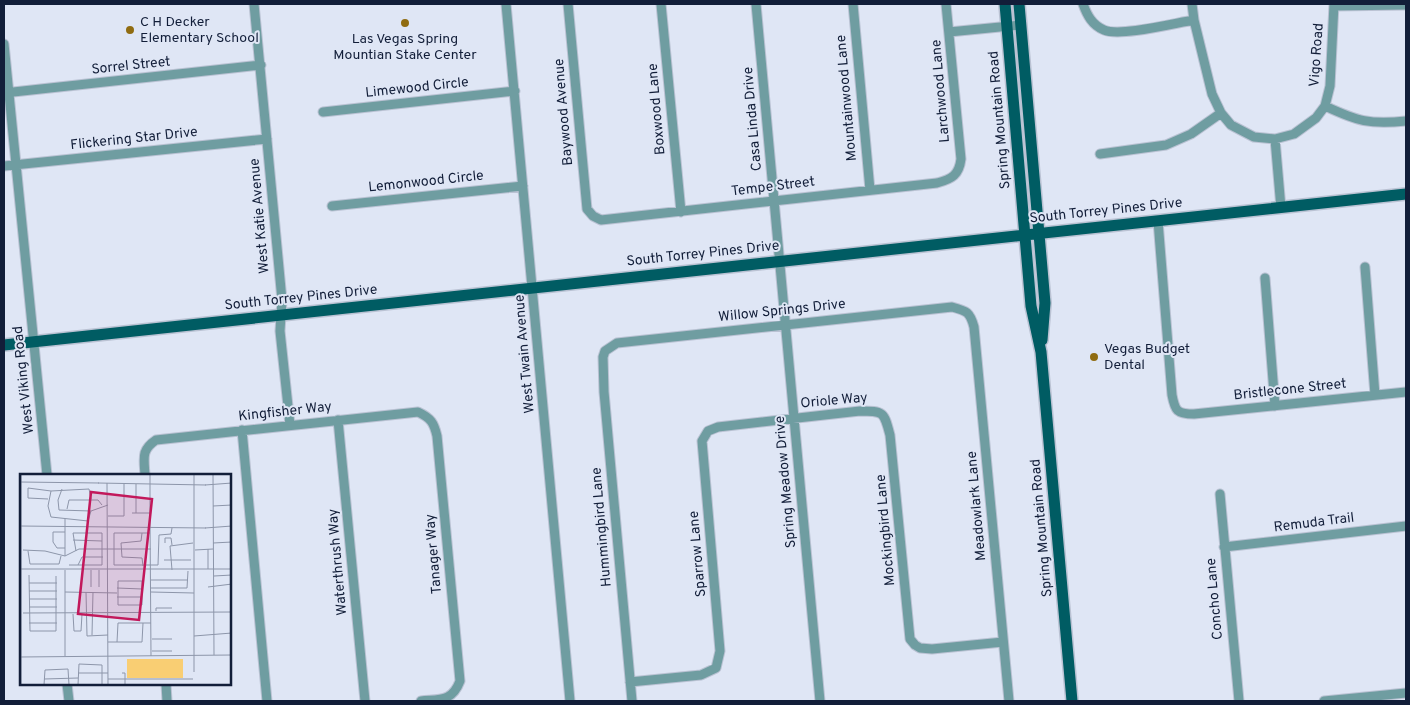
<svg xmlns="http://www.w3.org/2000/svg" width="1410" height="705" viewBox="0 0 1410 705" font-family="Overpass,sans-serif">
<style>
.lines{fill:none;stroke-linecap:round;stroke-linejoin:round}
.minor-casing{stroke:#bac2d3;stroke-width:11}
.major-casing{stroke:#bac2d3;stroke-width:14}
.minor{stroke:#6f9da1;stroke-width:9}
.major{stroke:#005c63;stroke-width:11}
.poi-dot{fill:#906c11;stroke:#dfe6f5;stroke-width:2}
.labels{text-anchor:middle;dominant-baseline:central;stroke-width:4;stroke-linejoin:round;paint-order:stroke}
.poi-label{font-size:14px;fill:#121e39;stroke:#dfe6f5;text-anchor:start}
.street-label{font-size:14px;fill:#121e39;stroke:#dfe6f5}
.inset-road{fill:none;stroke:#8d96aa;stroke-width:1}
.view{fill:#c2185b;fill-opacity:0.15;stroke:#c2185b;stroke-width:2.5}
.inset-edge{fill:none;stroke:#121e39;stroke-width:2.5}
</style>
<rect width="100%" height="100%" fill="#dfe6f5"/>
<g class="lines">
<defs>
<path id="minor" d="M 254,4 L 282,300 L 280,331 L 290,425
M 506,4 L 570,701
M 568,4 L 587,209 L 593,216 L 601,220 L 937,183 C 952,179 959,175 961,159 L 946,4
M 661,4 L 681,212
M 756,4 L 820,701
M 853,4 L 870,190
M 1083,4 C 1087,15 1092,25 1104,30 C 1120,37 1175,23 1194,20
M 1192,4 L 1194,20 L 1212,94 L 1221,113 L 1231,125 L 1254,137 L 1275,139 L 1294,134 L 1316,118 L 1325,106 L 1330,86 L 1334,4
M 1334,6 L 1406,5
M 949,32 L 1021,25
M 4,44 L 47,475
M 4,93 L 261,65
M 1325,106 C 1357,121 1370,125 1406,121
M 323,112 L 515,91
M 1275,139 L 1281,208
M 1100,154 L 1166,145 L 1191,134 L 1221,113
M 4,166 L 267,139
M 332,206 L 523,186
M 1158,221 L 1172,395 C 1175,411 1177,414 1194,414 L 1406,392
M 1365,267 L 1375,395
M 1265,278 L 1275,406
M 338,420 L 365,701
M 242,430 L 267,701
M 145,475 C 144,458 141,450 156,440 L 418,412 C 431,418 434,423 437,436 L 460,681 C 452,702 440,699 421,701
M 1220,494 L 1239,701
M 1224,547 L 1406,526
M 630,682 L 701,675 L 716,668 L 720,651 L 702,441 L 708,431 L 718,427 L 860,411 C 884,411 884,412 890,435 L 910,639 L 915,645 L 920,648 L 932,649 L 1003,642
M 67,684 L 69,701
M 166,684 L 167,701
M 632,701 L 604,392 L 603,357 L 605,351 L 617,343 L 952,307 C 967,311 970,312 974,327 L 1009,701
M 1324,701 L 1406,693"/>
<path id="major" d="M 1005,4 L 1031,306 L 1041,352 L 1072,701
M 1019,4 L 1045,303 L 1042,340
M 4,345 L 1406,194"/>
</defs>
<use href="#minor" class="minor-casing"/>
<use href="#major" class="major-casing"/>
<use href="#minor" class="minor"/>
<use href="#major" class="major"/>
</g>
<g class="poi-dot">
<circle cx="405" cy="23" r="5"/>
<circle cx="130" cy="30" r="5"/>
<circle cx="1094" cy="357" r="5"/>
</g>
<g class="labels">
<g class="poi-label">
<text x="140" y="22">C H Decker<tspan x="140" dy="16">Elementary School</tspan></text>
<text x="405" y="39" text-anchor="middle">Las Vegas Spring<tspan x="405" dy="16">Mountian Stake Center</tspan></text>
<text x="1104" y="349">Vegas Budget<tspan x="1104" dy="16">Dental</tspan></text>
</g>
<g class="street-label">
<text transform="translate(1317 55) rotate(-86)">Vigo Road</text>
<text transform="translate(131 66) rotate(-6)">Sorrel Street</text>
<text transform="translate(417 88) rotate(-6)">Limewood Circle</text>
<text transform="translate(941 91) rotate(-95)">Larchwood Lane</text>
<text transform="translate(847 98) rotate(-95)">Mountainwood Lane</text>
<text transform="translate(657 109) rotate(-95)">Boxwood Lane</text>
<text transform="translate(564 112) rotate(-95)">Baywood Avenue</text>
<text transform="translate(753 119) rotate(-95)">Casa Linda Drive</text>
<text transform="translate(1000 120) rotate(-95)">Spring Mountain Road</text>
<text transform="translate(134 139) rotate(-6)">Flickering Star Drive</text>
<text transform="translate(426 182) rotate(-6)">Lemonwood Circle</text>
<text transform="translate(773 187) rotate(-7)">Tempe Street</text>
<text transform="translate(1106 211) rotate(-6)">South Torrey Pines Drive</text>
<text transform="translate(260 216) rotate(-95)">West Katie Avenue</text>
<text transform="translate(703 254) rotate(-6)">South Torrey Pines Drive</text>
<text transform="translate(301 298) rotate(-6)">South Torrey Pines Drive</text>
<text transform="translate(782 311) rotate(-6)">Willow Springs Drive</text>
<text transform="translate(525 354) rotate(-95)">West Twain Avenue</text>
<text transform="translate(24 380) rotate(-96)">West Viking Road</text>
<text transform="translate(1290 390) rotate(-6)">Bristlecone Street</text>
<text transform="translate(834 401) rotate(-5)">Oriole Way</text>
<text transform="translate(285 412) rotate(-6)">Kingfisher Way</text>
<text transform="translate(786 482) rotate(-95)">Spring Meadow Drive</text>
<text transform="translate(977 506) rotate(-95)">Meadowlark Lane</text>
<text transform="translate(1314 523) rotate(-7)">Remuda Trail</text>
<text transform="translate(602 527) rotate(-95)">Hummingbird Lane</text>
<text transform="translate(1042 528) rotate(-95)">Spring Mountain Road</text>
<text transform="translate(886 530) rotate(-95)">Mockingbird Lane</text>
<text transform="translate(434 554) rotate(-95)">Tanager Way</text>
<text transform="translate(698 554) rotate(-95)">Sparrow Lane</text>
<text transform="translate(338 562) rotate(-95)">Waterthrush Way</text>
<text transform="translate(1215 599) rotate(-95)">Concho Lane</text>
</g>
</g>
<g transform="translate(20 474)">
<rect width="211" height="211" fill="#dfe6f5"/>
<path d="M 107,185 L 163,185 L 163,204 L 107,204 Z" fill="#f9ce73"/>
<path class="inset-road" d="M 1,0 L 1,211M 193,0 L 194,181M 0,8 L 79,9M 78,9 L 186,11M 87,9 L 88,211M 116,10 L 116,39M 185,11 L 212,9M 42,15 L 38,26 L 39,36 L 71,37 L 88,31M 31,17 L 69,15 L 71,25M 31,17 L 28,32 L 31,43M 28,25 L 8,24 L 8,14 L 31,17M 193,32 L 212,31M 47,35 L 49,26 L 78,26 L 82,31M 112,39 L 130,39M 88,42 L 104,42 L 104,10M 31,43 L 68,47 L 71,37M 130,46 L 131,182M 130,47 L 130,0M 0,52 L 186,54M 185,54 L 212,52M 45,58 L 33,58 L 33,68 L 37,74 L 45,74M 122,59 L 121,67 L 101,69 L 102,83 L 122,84 L 123,92M 130,59 L 94,59 L 94,91 L 138,91 L 139,61 L 151,60 L 152,54M 53,66 L 82,67M 145,69 L 145,64 L 151,64 L 152,71M 193,69 L 212,68M 3,76 L 25,77 L 45,82 L 59,75 L 131,75M 175,76 L 193,75M 8,77 L 10,90 L 39,90 L 41,82M 45,82 L 45,45M 144,86 L 171,86M 49,91 L 82,91 L 82,59 L 53,59 L 56,77M 58,91 L 62,83 L 83,83M 1,95 L 212,95M 188,95 L 188,75M 71,96 L 71,113M 79,96 L 79,113M 152,96 L 150,72 L 173,69M 9,101 L 10,157 L 36,157 L 36,102M 194,102 L 212,101M 131,106 L 168,106M 98,107 L 122,107 L 122,131 L 98,131 ZM 9,109 L 37,109M 188,113 L 212,110M 97,114 L 122,115M 131,114 L 167,114 L 168,97M 9,117 L 37,117M 45,118 L 97,119M 66,118 L 67,162 L 88,161M 131,118 L 174,119M 97,123 L 122,123M 9,125 L 37,125M 9,133 L 37,133M 136,137 L 136,134 L 152,134M 3,139 L 212,138M 53,140 L 54,157 L 61,157 L 62,140M 9,149 L 37,149M 72,161 L 73,118M 174,162 L 212,159M 132,165 L 152,165M 88,168 L 122,168 L 123,149M 97,168 L 98,149 L 131,149M 132,177 L 152,177M 45,182 L 45,96M 0,183 L 212,181M 174,198 L 174,0M 58,199 L 88,199M 102,199 L 105,199 L 105,211M 24,205 L 58,204M 88,205 L 173,205M 24,211 L 25,196 L 48,195 L 49,211M 58,211 L 59,190 L 82,191 L 82,211"/>
<path class="view" d="M 71,18 L 132,25 L 119,146 L 58,140 Z"/>
<rect width="211" height="211" class="inset-edge"/>
</g>
<rect width="1410" height="705" fill="none" stroke="#121e39" stroke-width="10"/>
</svg>
